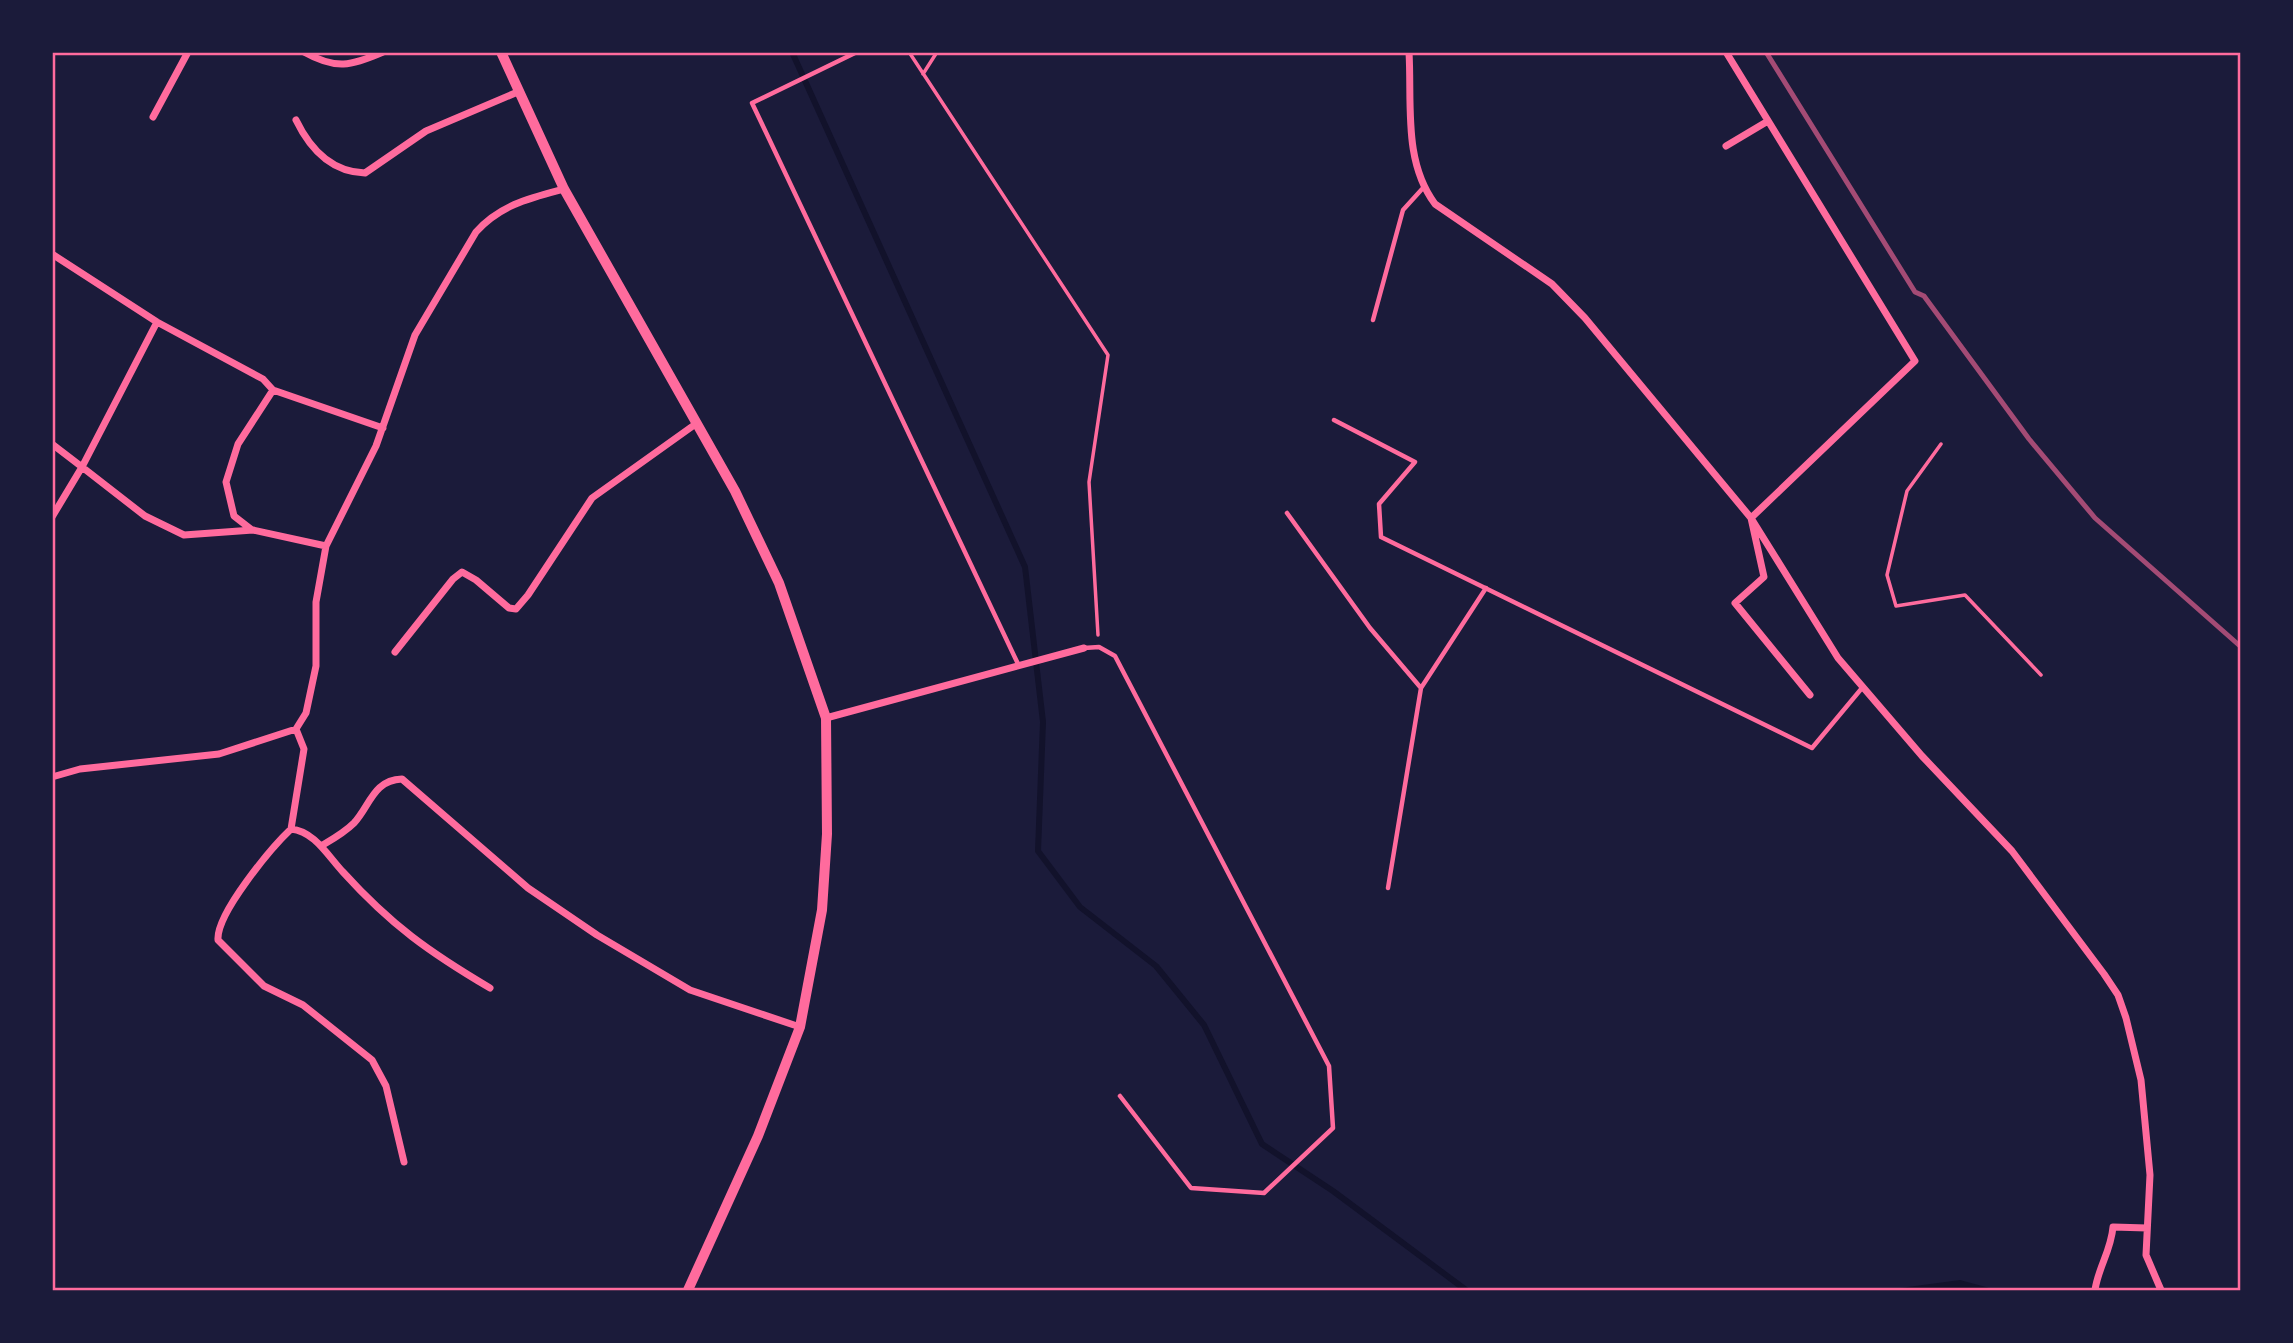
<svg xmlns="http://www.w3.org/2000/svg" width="2293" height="1343" viewBox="0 0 2293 1343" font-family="Ubuntu,sans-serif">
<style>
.water{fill:#12122b}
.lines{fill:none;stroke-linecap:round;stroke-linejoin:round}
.stream{stroke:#12122b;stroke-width:6}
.path{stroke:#ff6b9d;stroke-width:3.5}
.service{stroke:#ff6b9d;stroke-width:4.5}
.minor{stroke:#ff6b9d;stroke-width:7}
.tertiary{stroke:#ff6b9d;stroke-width:10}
.rail{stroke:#a44b75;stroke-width:5}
.neatline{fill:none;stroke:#ff6b9d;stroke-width:2.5}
</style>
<rect width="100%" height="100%" fill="#1b1b3a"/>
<path class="water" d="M 1960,1280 L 1997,1290 L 1885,1290 Z"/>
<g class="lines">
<path class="stream" d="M 792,52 L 1025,567 L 1043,722 L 1038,851 L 1080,907 L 1156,966 L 1204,1025 L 1262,1144 L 1333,1191 L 1466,1290"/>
<path class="path" d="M 909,52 L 1108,355 L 1089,482 L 1098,635
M 923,74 L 937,52
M 1941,444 L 1907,491 L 1887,575 L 1896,606 L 1965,595 L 2041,675"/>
<path class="service" d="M 857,52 L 752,103 L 1019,666
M 1373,320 L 1403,210 L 1423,188
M 1334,420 L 1415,462 L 1379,504 L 1381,537 L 1812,748 L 1862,688
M 1287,513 L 1370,628 L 1421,688
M 1084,648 L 1099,647 L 1115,656 L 1329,1066 L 1333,1128 L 1264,1193 L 1191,1188 L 1120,1096
M 1388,888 L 1421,688 L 1486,588"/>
<path class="minor" d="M 304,52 C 336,70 351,66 383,52
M 1409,52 C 1412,104 1403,161 1435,204 L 1552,284 L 1585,318 L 1751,518 L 1838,658 L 1922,756 L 2012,851 L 2104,974 L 2118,995 L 2126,1018 L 2141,1080 L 2150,1175 L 2146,1255 L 2161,1290
M 1726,52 L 1915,361 L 1751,518 L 1764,577 L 1735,603 L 1810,695
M 153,117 L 188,52
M 296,120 C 310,149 331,172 365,173 L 426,131 L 520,91
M 1726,146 L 1768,121
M 52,254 L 157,322 L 263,379 L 273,390 L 383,428
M 157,322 L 82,467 L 145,516 L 184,535 L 253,530 L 326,546
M 52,444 L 82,467 L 52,517
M 252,530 L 234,516 L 226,482 L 238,444 L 273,390
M 395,652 L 453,579 L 462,572 L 476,580 L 509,608 L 516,609 L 528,595 L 592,498 L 697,423
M 826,718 L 1084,648
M 52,777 L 80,769 L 219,754 L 296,729 L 306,713 L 316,666 L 316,602 L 326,546 L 376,446 L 415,335 L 476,232 C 500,205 530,198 564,189
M 291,829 L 304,749 L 296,729
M 321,846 C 333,839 344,833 354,823 C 370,806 373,780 402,779 L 528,888 L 597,935 L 690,990 L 800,1027
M 404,1162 L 386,1086 L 372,1060 L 303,1005 L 264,986 L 218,940 C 216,914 271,848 291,829 C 314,831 328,856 343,872 C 391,925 429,952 490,988
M 2095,1290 C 2098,1268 2111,1251 2113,1227 L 2147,1228"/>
<path class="tertiary" d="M 501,52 L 564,189 L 735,491 L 779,583 L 826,718 L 827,834 L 822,910 L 800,1027 L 758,1136 L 688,1290"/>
<path class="rail" d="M 1766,52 L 1915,292 L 1924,296 L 2029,439 L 2095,518 L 2240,646"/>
</g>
<rect width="2293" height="1343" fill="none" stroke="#1b1b3a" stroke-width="108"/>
<rect x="54" y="54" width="2185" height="1235" class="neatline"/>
</svg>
